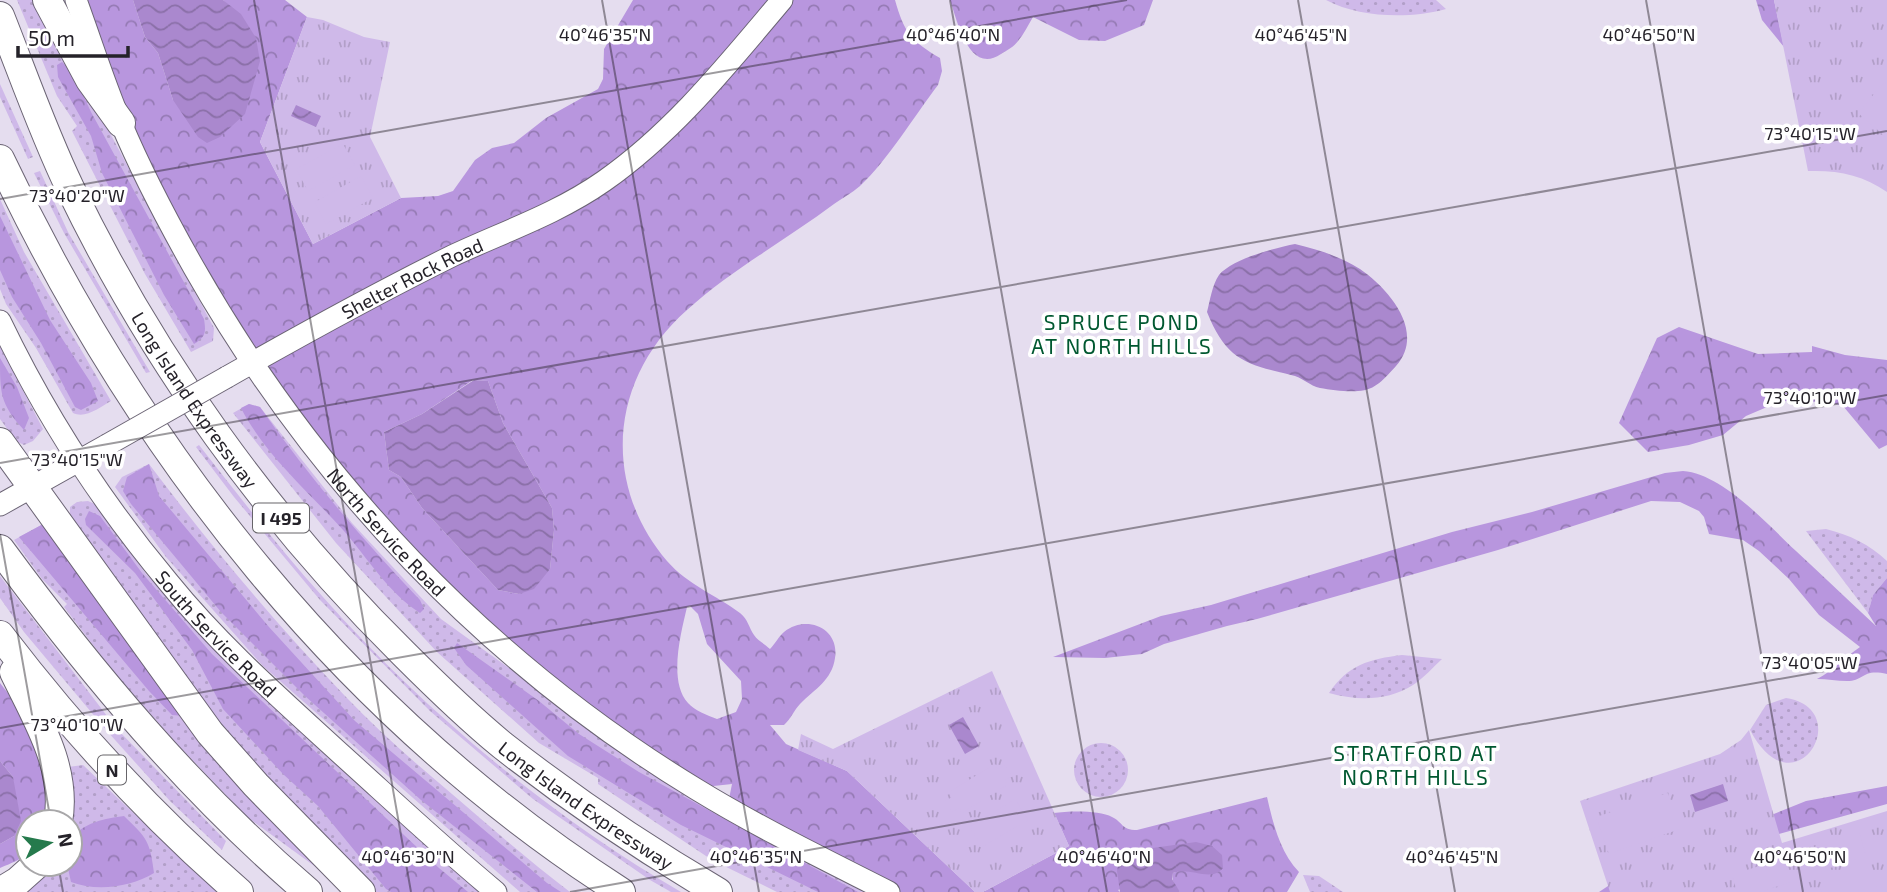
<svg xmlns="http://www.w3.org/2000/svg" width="1887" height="892" viewBox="0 0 1887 892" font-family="'Exo 2',sans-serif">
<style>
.grass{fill:url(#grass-dots)}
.forest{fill:url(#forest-crowns);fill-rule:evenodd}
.park{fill:url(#park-tufts)}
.garden{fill:#cfb9e9}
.water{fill:url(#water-waves)}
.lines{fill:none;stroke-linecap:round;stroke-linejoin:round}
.secondary-casing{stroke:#6b6474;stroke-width:23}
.motorway-casing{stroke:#6b6474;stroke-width:30}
.secondary{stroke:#fff;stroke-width:21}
.motorway{stroke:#fff;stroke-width:28}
.secondary-bridge-casing{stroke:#6b6474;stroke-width:23;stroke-linecap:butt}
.secondary-bridge{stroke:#fff;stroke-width:21}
.ticks{fill:none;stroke:#252229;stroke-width:2;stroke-opacity:0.45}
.labels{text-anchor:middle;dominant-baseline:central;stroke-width:7;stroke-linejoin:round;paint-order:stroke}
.shield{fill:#fff;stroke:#666469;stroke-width:2}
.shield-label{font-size:18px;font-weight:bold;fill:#252229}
.street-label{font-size:19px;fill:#252229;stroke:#fff}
.neighbourhood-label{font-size:21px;letter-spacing:2px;fill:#005830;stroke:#fff}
.ticks-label{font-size:18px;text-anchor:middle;fill:#252229;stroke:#fff;stroke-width:7;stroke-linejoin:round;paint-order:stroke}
</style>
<defs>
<pattern id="grass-dots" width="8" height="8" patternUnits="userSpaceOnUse" patternTransform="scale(1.75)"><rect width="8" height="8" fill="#cfb9e9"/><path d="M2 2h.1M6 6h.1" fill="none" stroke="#b29fc8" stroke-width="1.8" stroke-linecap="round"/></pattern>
<pattern id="forest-crowns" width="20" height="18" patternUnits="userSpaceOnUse" patternTransform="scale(1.75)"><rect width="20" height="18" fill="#b896de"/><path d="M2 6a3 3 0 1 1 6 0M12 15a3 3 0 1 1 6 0" fill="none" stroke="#957ab4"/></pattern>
<pattern id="park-tufts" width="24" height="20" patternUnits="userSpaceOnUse" patternTransform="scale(1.75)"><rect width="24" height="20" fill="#cfb9e9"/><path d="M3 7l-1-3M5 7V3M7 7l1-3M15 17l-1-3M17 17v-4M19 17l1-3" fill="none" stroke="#b29fc8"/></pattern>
<pattern id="water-waves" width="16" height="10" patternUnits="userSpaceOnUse" patternTransform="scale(1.75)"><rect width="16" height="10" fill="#aa88ce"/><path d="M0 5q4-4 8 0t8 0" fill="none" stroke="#8a6fa7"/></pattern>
</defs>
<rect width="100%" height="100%" fill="#e5ddef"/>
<path class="grass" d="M 17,0 L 39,0 L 214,328 L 213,341 L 191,352 L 145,274 L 72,131 L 77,126 L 57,96 Z
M 1326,0 L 1436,0 L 1446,9 C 1410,19 1360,18 1326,0 Z
M 0,84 L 33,157 L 28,159 L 0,97 Z
M 40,171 L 68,232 L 150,372 L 146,373 L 64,233 L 34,173 Z
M 0,199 L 24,252 L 111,401 C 100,407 86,419 73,413 L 36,348 L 6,304 L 0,289 Z
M 0,346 L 43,429 L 33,441 L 24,445 L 16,441 L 0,419 Z
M 249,404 L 260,407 L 352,523 L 441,619 L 673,786 L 781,848 L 865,892 L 777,892 L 712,860 L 598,784 L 598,778 L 539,743 L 437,652 L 336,543 L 233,413 Z
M 199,445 C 239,496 279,548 323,597 C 423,710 550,816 681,892 L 671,892 L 650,880 L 533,799 L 430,711 L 320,600 L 234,497 L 196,447 Z
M 149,464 C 210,545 275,623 345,696 C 381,734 420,767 459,800 C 496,832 532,863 570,892 L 520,892 L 263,666 L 166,557 L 115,487 L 122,477 Z
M 88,501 L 97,505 L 146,574 L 261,692 L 482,892 L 371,892 L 246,757 L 176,671 L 70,515 L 70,507 L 77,502 Z
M 45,523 L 324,873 L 247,817 L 178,745 L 116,675 L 64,607 L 67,604 L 42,579 L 14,540 Z
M 1826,529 C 1850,535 1869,544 1887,561 L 1887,578 L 1873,595 L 1868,613 L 1806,531 Z
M 0,576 L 117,729 L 226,841 L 222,850 L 170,801 L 107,731 L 24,632 L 0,598 Z
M 1402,655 L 1442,659 C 1433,667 1424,678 1413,685 C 1388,701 1357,701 1329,693 C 1348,665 1369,659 1402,655 Z
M 1786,698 C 1857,709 1795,815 1750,730 L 1766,705 Z
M1074 770a27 27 0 1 1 54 0a27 27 0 1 1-54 0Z
M 83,765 L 186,863 L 222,892 L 17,892 L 50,864 L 70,864 L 68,767 Z
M 1303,875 L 1319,876 L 1343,892 L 1310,892 Z"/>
<path class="forest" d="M 76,0 L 133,0 L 145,37 L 158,53 L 173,100 L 228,5 L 223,0 L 285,0 L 307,17 L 260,142 L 313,244 L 401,198 L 438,196 L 453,191 L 475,160 L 492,148 L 514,143 L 546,118 L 598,89 L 603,79 L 604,49 L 633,0 L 895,0 C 904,32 911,41 940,58 L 942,71 L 938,85 C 915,115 887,161 860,186 C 852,193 842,198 834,204 C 786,240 731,270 687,310 C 611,377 600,482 667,561 C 688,585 716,595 740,613 C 748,619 749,628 754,635 C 758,641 765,644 770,649 C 775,644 779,636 784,632 C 806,614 840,628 835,658 C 832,680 815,689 800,704 C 794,710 791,719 784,725 L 770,725 L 786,744 L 847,771 L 975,892 L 889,892 L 729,799 L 732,784 L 695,788 L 630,746 L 386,534 L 187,255 ZM 473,380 L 488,381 L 503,423 L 552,508 L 554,530 L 550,569 L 519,594 L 498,590 L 422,508 L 401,477 L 389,470 L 384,432 L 422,414 ZM 690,606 L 698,614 L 707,644 L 741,681 L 742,699 L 736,712 L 717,719 C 707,715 695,711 688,703 C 668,681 681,633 687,607 Z
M 950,0 L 1153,0 L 1144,25 L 1105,41 L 1079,40 L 1033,17 C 1028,25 1024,34 1018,41 C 1014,47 1007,50 1001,54 C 969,76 957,20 950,0 Z
M 1756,0 L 1774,0 L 1784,47 L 1762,20 Z
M 62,62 L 72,71 L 91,112 L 204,319 C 206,332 206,337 194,344 L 164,295 L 102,173 L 91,136 L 58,77 L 57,65 Z
M 0,216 L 50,320 L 91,383 L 98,401 L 81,410 L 75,407 L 41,343 L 12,297 L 0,270 Z
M 1679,327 L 1758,354 L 1812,352 L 1812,346 L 1845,355 L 1887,360 L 1887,445 L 1879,449 L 1843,406 L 1829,402 L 1781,401 L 1746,416 L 1723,435 L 1689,445 L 1648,452 L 1619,423 L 1657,338 Z
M 0,358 L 17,387 L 29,418 L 24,430 C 0,404 0,393 0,358 Z
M 249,404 L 260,407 C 308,476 362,539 420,600 L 424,609 L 420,613 C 389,593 368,559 344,531 C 309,492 265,455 241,408 Z
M 149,464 L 159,496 L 269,627 L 355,721 L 547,883 L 561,892 L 537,892 L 421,800 L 305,696 L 221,612 L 131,504 L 123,491 L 127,477 Z
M 1683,471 C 1723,474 1768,525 1796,551 C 1823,576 1849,601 1876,626 L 1868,613 L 1873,595 L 1887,578 L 1887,674 C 1862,668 1865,681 1847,681 C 1837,681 1827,679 1817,679 C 1833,671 1845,657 1860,647 L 1819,615 L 1789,579 L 1759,551 L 1743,540 L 1709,534 L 1704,517 L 1699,511 L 1680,502 L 1651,501 L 1498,550 L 1257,619 L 1227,626 L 1164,644 L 1142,654 L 1105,658 L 1053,657 L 1161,616 L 1211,605 L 1452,532 L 1532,512 L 1665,473 Z
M 89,511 L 100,516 L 142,573 L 212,654 L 439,868 L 468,892 L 391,892 L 386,889 L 318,806 L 283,774 L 223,709 L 192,650 L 135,573 L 86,525 L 85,519 Z
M 45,523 L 185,716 L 172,715 L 149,691 L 19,537 Z
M 457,643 L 539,701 L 579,734 L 639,772 L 858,892 L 818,892 L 681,825 L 568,756 L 466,665 L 454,648 Z
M 0,683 C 36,727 52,764 44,822 L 28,822 C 28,856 32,855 0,868 L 0,844 L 14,836 L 13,777 L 0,761 Z
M 1887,786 L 1887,804 L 1743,844 L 1648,892 L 1599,892 L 1629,872 L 1806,801 Z
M 1267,797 C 1273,823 1280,852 1299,872 L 1287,892 L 1180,892 C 1175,886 1171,881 1173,873 L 1222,855 L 1118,890 L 1120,892 L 983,892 L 1069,846 L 1054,813 C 1068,811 1100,810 1112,817 C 1123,822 1121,830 1137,830 Z
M 124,816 C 147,838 150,841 154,873 C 131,887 97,892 71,882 L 67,864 L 70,864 C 70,856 69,848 72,840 C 80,823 107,818 124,816 Z"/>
<path class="park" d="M 1774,0 L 1887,0 L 1887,192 C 1863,175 1838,170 1808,171 Z
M 307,17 L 323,20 L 364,37 L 390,42 L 370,137 L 401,198 L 313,244 L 260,142 Z
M 992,671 L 1069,846 L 983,892 L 975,892 L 847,771 L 798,750 L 801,734 L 833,749 Z
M 1749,730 L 1782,843 L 1887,811 L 1887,892 L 1610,892 L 1580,801 L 1720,754 L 1741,740 Z"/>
<path class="garden" d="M 1884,82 L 1887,84 L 1887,138 L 1858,113 Z
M 343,144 L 355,165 L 308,191 L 296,169 Z
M 361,176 L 373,198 L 326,224 L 315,202 Z
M 995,764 L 998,769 L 1005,765 L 1012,776 L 1005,780 L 1007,785 L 962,813 L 959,808 L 952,812 L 945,801 L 952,797 L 949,792 Z
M 1668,793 L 1680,829 L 1609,854 L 1596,817 Z
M 1015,799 L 1028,820 L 982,847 L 970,827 Z
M 1859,832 L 1866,856 L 1815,873 L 1808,849 Z
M 1783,858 L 1791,882 L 1760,892 L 1737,892 L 1732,875 Z
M 1871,871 L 1878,892 L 1822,892 L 1820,888 Z"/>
<path class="water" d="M 133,0 L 223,0 L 241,14 L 256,38 L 260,61 L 245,114 L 220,137 L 207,143 L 198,137 L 173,100 L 158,53 L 145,37 Z
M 296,105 L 321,116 L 316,127 L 291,116 Z
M 1295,244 C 1317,249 1341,257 1360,269 C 1389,289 1426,332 1396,366 C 1384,379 1376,390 1358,391 C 1347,392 1331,390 1320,388 C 1310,386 1302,377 1291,375 C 1244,364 1226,359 1207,312 C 1210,301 1212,285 1219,275 C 1232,259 1275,248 1295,244 Z
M 474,380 L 488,381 L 503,423 L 552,508 L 554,530 L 550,569 L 534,589 L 519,594 L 498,590 L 422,508 L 401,477 L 389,470 L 384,432 L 422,414 Z
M 963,717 L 979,746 L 965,754 L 949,725 Z
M 0,761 L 13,777 L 21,821 L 14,836 L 0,844 Z
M 1723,784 L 1728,801 L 1695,812 L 1690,795 Z
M 1196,842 L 1212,846 L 1222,855 L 1223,868 C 1211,883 1189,866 1173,873 L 1172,879 L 1180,892 L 1120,892 L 1117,871 L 1119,861 L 1145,849 Z"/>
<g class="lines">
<defs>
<g id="secondary">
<path id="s1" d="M 76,0 C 91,41 104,83 121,123 C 142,173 168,222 194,268 C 315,481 487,662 696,789 C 758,827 824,859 889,892"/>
<path id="s2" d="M 0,321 C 45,415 102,503 169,583 C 220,646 282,700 342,755 C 393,801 443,848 496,892"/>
<path id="s3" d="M 227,377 C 301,335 375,294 452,256 C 503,232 557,214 604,181 C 674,132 727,65 782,0"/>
<path d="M 0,505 L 107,445"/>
</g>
<g id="motorway">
<path d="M 47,0 L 90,80 L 121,123"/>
<path id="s4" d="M 0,16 C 23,74 43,132 70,188 C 153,360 268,520 404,654 C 435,685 468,717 502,745 C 571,799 643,848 718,892"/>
<path d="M 0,159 C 139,453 345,715 621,892"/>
<path d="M 0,442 L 210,733 L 256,785 L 361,892"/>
<path d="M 0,549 C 92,674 190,791 308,892"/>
<path d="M 0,635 C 72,729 150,815 239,892"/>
<path d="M 14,672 C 36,718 68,768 58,822"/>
<path d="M 0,892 L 18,881 L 37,864"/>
</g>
</defs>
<use href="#secondary" class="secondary-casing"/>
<use href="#motorway" class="motorway-casing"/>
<use href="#secondary" class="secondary"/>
<use href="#motorway" class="motorway"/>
<defs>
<path id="secondary-bridge" d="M 107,445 L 227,377"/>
</defs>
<use href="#secondary-bridge" class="secondary-bridge-casing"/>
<use href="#secondary-bridge" class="secondary-bridge"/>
</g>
<path class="ticks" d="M 254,0 L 411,892M 602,0 L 759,892M 950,0 L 1107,892M 1298,0 L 1455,892M 1646,0 L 1803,892M 0,199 L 1127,0M 0,463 L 1887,131M 0,534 L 51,822M 0,728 L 1887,395M 58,864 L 63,892M 570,892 L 1887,660"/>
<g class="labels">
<g class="shield">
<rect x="253" y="503.5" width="56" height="29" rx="5"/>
<rect x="98" y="755.5" width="28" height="29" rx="5"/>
</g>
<g class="shield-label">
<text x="281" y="518">I 495</text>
<text x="112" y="770">N</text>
</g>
<g class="street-label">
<text stroke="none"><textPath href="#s3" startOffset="210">Shelter Rock Road</textPath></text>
<text stroke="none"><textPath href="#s4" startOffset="432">Long Island Expressway</textPath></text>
<text stroke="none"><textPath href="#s1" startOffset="621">North Service Road</textPath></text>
<text stroke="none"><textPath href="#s2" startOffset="382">South Service Road</textPath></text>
<text stroke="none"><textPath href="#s4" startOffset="999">Long Island Expressway</textPath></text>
</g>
<g class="neighbourhood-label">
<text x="1122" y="321">SPRUCE POND<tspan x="1122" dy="24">AT NORTH HILLS</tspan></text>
<text x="1416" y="752">STRATFORD AT<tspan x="1416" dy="24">NORTH HILLS</tspan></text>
</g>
</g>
<g class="ticks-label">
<text x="605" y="41">40°46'35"N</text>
<text x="953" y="41">40°46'40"N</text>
<text x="1301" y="41">40°46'45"N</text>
<text x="1649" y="41">40°46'50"N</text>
<text x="1810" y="140">73°40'15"W</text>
<text x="77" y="202">73°40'20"W</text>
<text x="1810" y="404">73°40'10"W</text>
<text x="77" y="466">73°40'15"W</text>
<text x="1810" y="669">73°40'05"W</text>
<text x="77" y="731">73°40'10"W</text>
<text x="408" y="863">40°46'30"N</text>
<text x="756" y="863">40°46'35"N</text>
<text x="1104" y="863">40°46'40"N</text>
<text x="1452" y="863">40°46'45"N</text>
<text x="1800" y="863">40°46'50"N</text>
</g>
<g transform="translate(49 843) rotate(80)"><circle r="33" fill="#ffffff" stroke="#a8a7a9" stroke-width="2"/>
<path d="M0-5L12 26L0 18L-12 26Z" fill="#257a4c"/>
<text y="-10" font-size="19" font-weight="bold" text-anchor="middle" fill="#252229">N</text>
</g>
<path d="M18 46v10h110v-10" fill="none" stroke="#252229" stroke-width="3.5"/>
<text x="28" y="46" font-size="21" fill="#252229" stroke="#ffffff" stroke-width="5" paint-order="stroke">50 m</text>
</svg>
